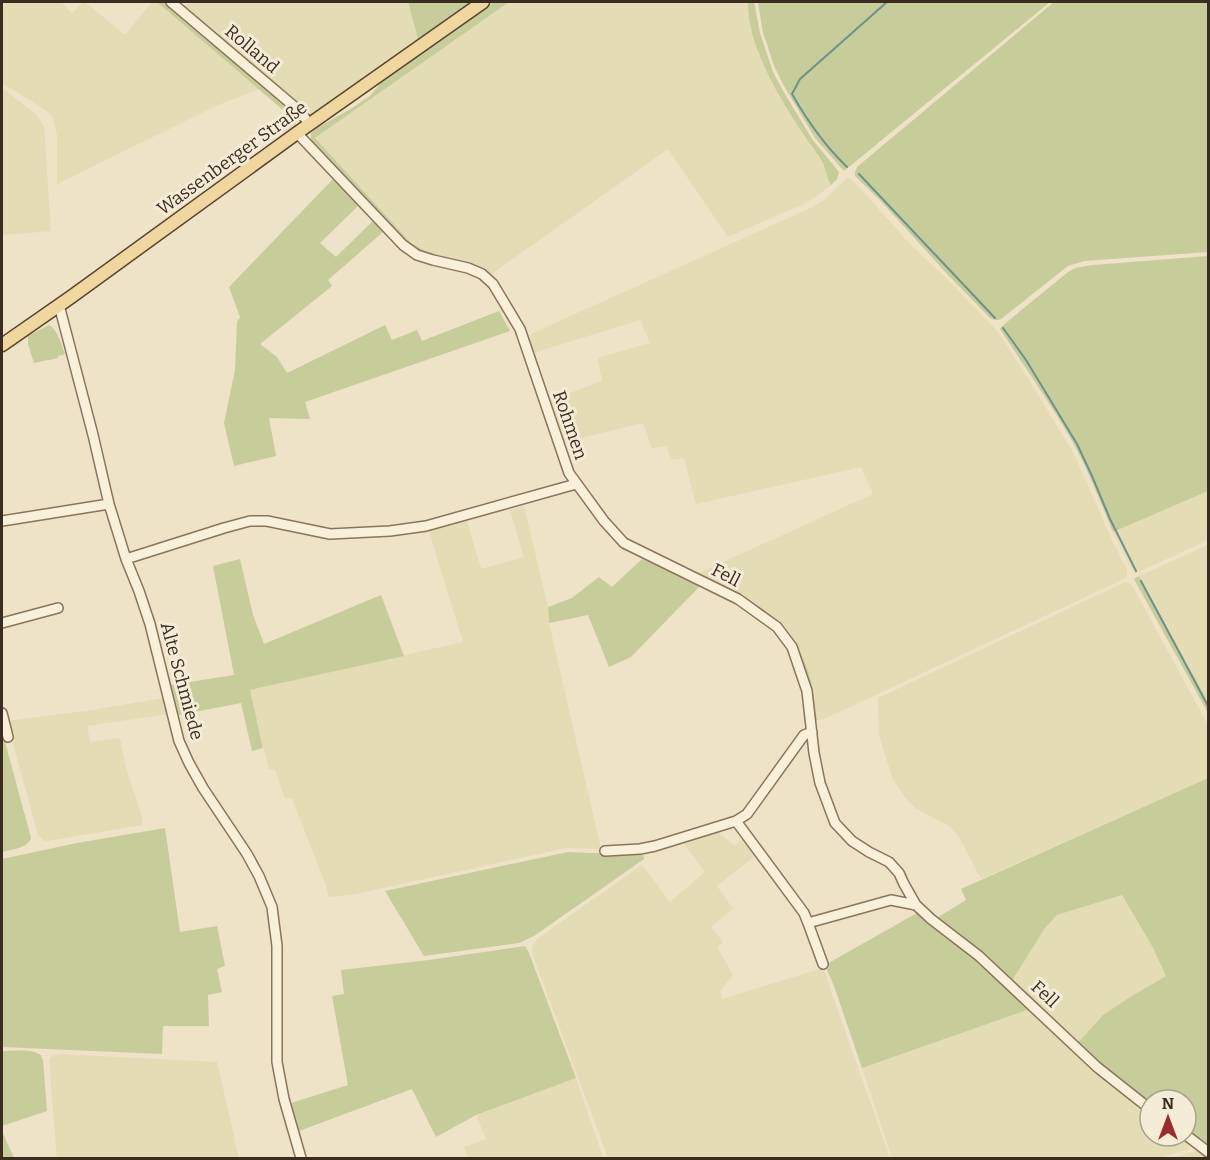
<svg xmlns="http://www.w3.org/2000/svg" width="1210" height="1160" viewBox="0 0 1210 1160" font-family="Bitter,serif">
<style>
.farmland{fill:#e4dcb4}
.green{fill:#c7cc9b}
.lines{fill:none;stroke-linecap:round;stroke-linejoin:round}
.stream{stroke:#6e9188;stroke-width:2}
.minor-casing{stroke:#8a745c;stroke-width:12}
.major-casing{stroke:#584330;stroke-width:15}
.minor{stroke:#f9f0da;stroke-width:9}
.major{stroke:#f0d7a0;stroke-width:12}
.labels{text-anchor:middle;dominant-baseline:central;stroke-width:6;stroke-linejoin:round;paint-order:stroke}
.street-label{font-size:18px;fill:#3a2d20;stroke:#f5ecd7}
</style>
<rect width="100%" height="100%" fill="#eee2c7"/>
<path class="farmland" d="M 2,2 L 61,2 L 72,13 L 83,2 L 85,2 L 125,35 L 152,2 L 157,2 L 259,89 L 218,105 L 57,184 L 57,135 L 53,117 L 44,109 L 2,83 Z
M 195,2 L 408,2 L 418,39 L 310,115 L 182,6 Z
M 509,2 L 748,2 L 748,7 L 754,37 L 760,57 L 781,98 L 824,164 L 831,185 L 814,198 L 801,205 L 728,237 L 668,149 L 490,275 L 486,271 L 472,266 L 440,259 L 427,253 L 411,243 L 315,138 Z
M 2,88 L 37,115 L 44,127 L 51,231 L 2,235 Z
M 848,177 L 861,189 L 909,243 L 947,279 L 998,332 L 1026,375 L 1073,452 L 1113,542 L 1127,570 L 1127,575 L 1125,578 L 1107,587 L 822,720 L 817,720 L 807,666 L 794,641 L 732,590 L 699,573 L 873,494 L 861,467 L 696,504 L 684,458 L 671,460 L 667,446 L 652,448 L 643,423 L 564,442 L 548,401 L 602,381 L 598,358 L 650,343 L 640,320 L 533,353 L 529,338 L 532,333 L 535,332 L 813,207 L 824,200 Z
M 1208,491 L 1208,540 L 1134,574 L 1113,532 Z
M 524,506 L 548,607 L 549,623 L 601,849 L 566,848 L 356,894 L 329,897 L 325,883 L 292,798 L 285,798 L 275,770 L 269,769 L 249,690 L 463,642 L 428,528 L 467,521 L 481,569 L 524,557 L 510,510 Z
M 1208,545 L 1208,702 L 1139,576 Z
M 1125,582 L 1132,585 L 1208,725 L 1208,778 L 981,879 L 959,837 L 949,826 L 915,808 L 905,797 L 893,779 L 884,752 L 879,733 L 878,698 Z
M 164,698 L 168,714 L 87,726 L 90,742 L 120,738 L 125,765 L 142,817 L 142,825 L 47,841 L 43,840 L 38,835 L 7,721 L 86,711 Z
M 715,830 L 735,846 L 743,839 L 755,856 L 717,886 L 733,909 L 711,927 L 723,942 L 717,947 L 733,975 L 720,991 L 722,999 L 823,968 L 890,1158 L 608,1158 L 532,953 L 533,946 L 537,939 L 642,865 L 670,902 L 705,872 L 683,842 Z
M 1122,895 L 1152,946 L 1166,976 L 1130,997 L 1103,1015 L 1077,1044 L 1012,981 L 1045,928 L 1057,915 Z
M 1030,1009 L 1125,1095 L 1150,1113 L 1150,1136 L 1181,1136 L 1190,1143 L 1188,1149 L 1160,1158 L 892,1158 L 862,1068 Z
M 59,1054 L 217,1062 L 239,1158 L 57,1158 L 49,1060 L 52,1056 Z
M 576,1078 L 603,1158 L 468,1158 L 464,1147 L 486,1139 L 476,1115 Z
M 1196,1151 L 1200,1151 L 1204,1154 L 1208,1156 L 1208,1158 L 1174,1158 Z"/>
<path class="green" d="M 157,2 L 165,2 L 288,106 L 296,115 L 296,124 L 283,132 L 281,128 L 290,116 Z
M 408,2 L 472,2 L 418,39 Z
M 494,2 L 509,2 L 315,138 L 411,243 L 440,259 L 430,256 L 410,246 L 311,141 L 311,133 L 317,128 L 352,108 L 370,96 L 384,79 Z
M 748,2 L 754,2 L 760,33 L 773,72 L 782,89 L 812,139 L 839,172 L 837,179 L 831,185 C 827,178 826,170 823,163 C 817,152 809,143 802,132 C 779,98 747,44 748,2 Z
M 758,2 L 1050,2 L 844,171 L 815,138 L 784,86 L 774,66 L 767,44 L 763,33 Z
M 1054,2 L 1208,2 L 1208,252 L 1084,261 L 1068,266 L 1001,319 C 997,321 994,320 990,318 L 949,276 L 879,199 L 855,176 L 855,172 L 857,167 Z
M 333,179 L 360,204 L 320,243 L 336,257 L 375,219 L 383,232 L 328,280 L 332,286 L 260,344 L 277,357 L 287,373 L 385,325 L 392,340 L 417,330 L 422,341 L 499,311 L 510,331 L 305,402 L 310,419 L 269,418 L 276,456 L 234,466 L 224,423 L 235,370 L 237,322 L 240,317 L 229,287 Z
M 1208,256 L 1208,491 L 1113,532 C 1100,501 1088,469 1071,439 C 1049,401 1024,366 1000,329 L 1002,326 L 1068,272 L 1075,268 L 1093,265 Z
M 49,325 C 58,330 61,344 65,354 L 58,356 L 58,358 L 34,363 L 28,344 L 28,336 Z
M 240,559 L 253,615 L 264,644 L 381,595 L 404,656 L 250,690 L 263,748 L 252,751 L 241,703 L 179,715 L 171,685 L 234,675 L 213,566 Z
M 642,559 L 687,578 L 700,586 L 631,657 L 609,667 L 588,615 L 549,623 L 548,607 L 572,598 L 599,577 L 612,587 Z
M 699,573 C 742,595 787,616 806,665 C 813,682 814,702 817,720 L 815,720 L 785,636 L 695,574 Z
M 1139,576 L 1208,702 L 1208,713 L 1134,579 Z
M 2,738 L 4,738 L 31,838 C 27,849 12,849 2,852 Z
M 1208,778 L 1208,1148 L 1186,1132 L 1186,1100 L 1150,1100 L 1150,1106 L 1077,1044 L 1103,1015 L 1130,997 L 1166,976 L 1152,946 L 1122,895 L 1057,915 L 1045,928 L 1012,981 L 935,919 L 966,900 L 961,889 Z
M 165,828 L 180,932 L 217,926 L 225,966 L 217,969 L 222,992 L 208,995 L 209,1026 L 163,1026 L 162,1054 L 2,1047 L 2,859 L 77,843 Z
M 568,852 L 617,854 L 640,853 L 644,857 L 644,859 L 534,936 L 519,943 L 424,956 L 385,891 Z
M 917,913 L 997,976 L 1030,1009 L 862,1068 L 834,986 L 825,965 Z
M 525,946 L 529,953 L 576,1078 L 476,1115 L 436,1137 L 412,1089 L 299,1131 L 291,1103 L 348,1085 L 332,996 L 344,994 L 341,970 L 429,960 Z
M 2,1051 C 11,1051 29,1049 37,1053 C 41,1054 41,1056 43,1060 L 47,1111 L 2,1126 Z
M 2,1131 L 14,1158 L 2,1158 Z"/>
<g class="lines">
<path class="stream" d="M 847,167 C 824,145 808,122 792,94 L 800,79 L 887,2
M 859,174 L 995,318
M 1003,328 L 1026,360 L 1077,444 L 1092,476 L 1110,519 L 1136,571
M 1141,581 L 1208,706"/>
<defs>
<path id="minor" d="M 171,2 L 296,108 L 310,124
M 297,133 L 403,245 L 417,255 L 433,260 L 468,268 L 482,274 L 493,284 L 520,329 L 569,473 L 604,521 L 624,543 L 738,599 L 777,627 L 792,647 L 807,691 L 814,753 L 820,783 L 835,823 L 852,841 L 869,852 L 889,862 L 899,873 L 904,884 L 916,905 L 931,919 L 979,956 L 1097,1067 L 1150,1109
M 59,305 L 93,435 L 109,504 L 126,559 L 139,591 L 150,624 L 179,741 L 189,763 L 203,788 L 247,854 L 259,876 L 272,907 L 277,946 L 277,1062 L 284,1099 L 301,1158
M 2,521 L 109,504
M 126,559 L 224,528 L 250,521 L 267,521 L 330,534 L 390,531 L 426,526 L 576,484
M 2,623 L 58,608
M 2,713 L 8,737
M 812,732 L 804,735 L 747,814 L 736,821 L 804,913 L 808,923 L 891,900 L 916,905
M 605,851 L 640,849 L 655,846 L 736,821
M 808,923 L 823,964
M 1186,1135 L 1208,1152"/>
<path id="major" d="M 2,345 L 71,297 L 297,133 L 483,2"/>
</defs>
<use href="#minor" class="minor-casing"/>
<use href="#major" class="major-casing"/>
<use href="#minor" class="minor"/>
<use href="#major" class="major"/>
</g>
<g class="labels">
<g class="street-label">
<text transform="translate(252 49) rotate(40)">Rolland</text>
<text transform="translate(232 158) rotate(-36)">Wassenberger Straße</text>
<text transform="translate(570 425) rotate(71)">Rohmen</text>
<text transform="translate(726 575) rotate(27)">Fell</text>
<text transform="translate(182 681) rotate(75)">Alte Schmiede</text>
<text transform="translate(1045 994) rotate(43)">Fell</text>
</g>
</g>
<rect width="1210" height="1160" fill="none" stroke="#3a2d20" stroke-width="6"/>
<g transform="translate(1168 1118)"><circle r="28" fill="#f5ecd7" stroke="#aaa08e" stroke-width="1.5"/>
<path d="M0-4.5L10 22L0 15L-10 22Z" fill="#982d2e"/>
<text y="-9" font-size="16" font-weight="bold" text-anchor="middle" fill="#3a2d20">N</text>
</g>
</svg>
